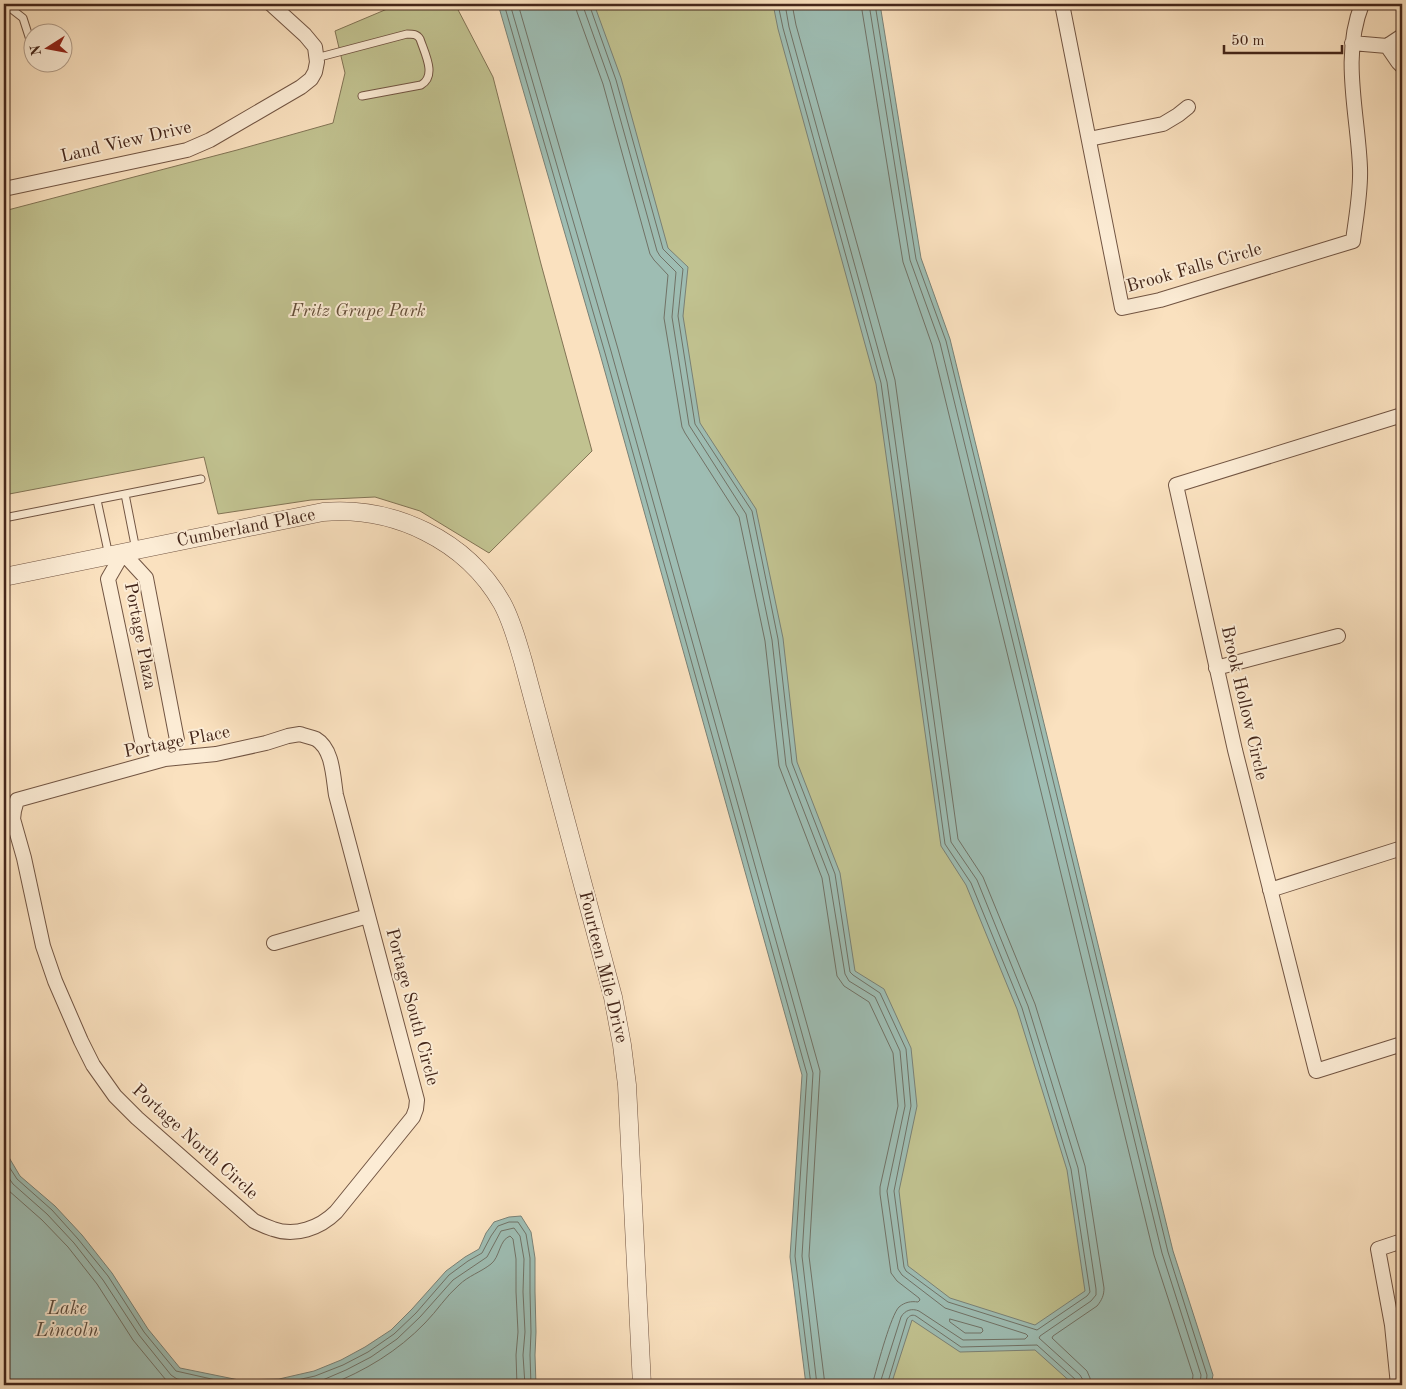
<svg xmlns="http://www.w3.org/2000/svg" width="1406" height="1389" viewBox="0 0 1406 1389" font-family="'Old Standard TT',serif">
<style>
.green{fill:#c1c290;stroke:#827455}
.water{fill:#9ebdb3;stroke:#7a8176}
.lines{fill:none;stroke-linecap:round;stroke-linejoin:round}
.shore{stroke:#717266;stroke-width:1}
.service-casing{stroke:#725543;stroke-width:9}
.minor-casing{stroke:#725543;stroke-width:16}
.tertiary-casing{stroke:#725543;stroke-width:19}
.service{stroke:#fcecd5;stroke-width:7}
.minor{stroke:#fcecd5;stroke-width:14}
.tertiary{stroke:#fcecd5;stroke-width:18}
.labels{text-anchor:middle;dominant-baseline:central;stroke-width:4;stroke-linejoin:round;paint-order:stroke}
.street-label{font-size:18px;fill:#44261a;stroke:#fcecd5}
.park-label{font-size:18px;font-style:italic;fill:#634d38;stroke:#fcecd5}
.water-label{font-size:19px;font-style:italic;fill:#5a4c40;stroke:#fcecd5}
</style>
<rect width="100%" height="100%" fill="#fae1bf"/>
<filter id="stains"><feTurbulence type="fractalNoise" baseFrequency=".004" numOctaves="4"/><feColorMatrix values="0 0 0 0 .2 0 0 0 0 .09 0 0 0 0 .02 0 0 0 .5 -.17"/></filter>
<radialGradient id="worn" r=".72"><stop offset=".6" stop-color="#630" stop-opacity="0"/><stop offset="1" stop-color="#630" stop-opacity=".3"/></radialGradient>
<path class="green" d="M 399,4 L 455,4 L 493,77 L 541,264 L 592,451 L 489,553 L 420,511 L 375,497 L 311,500 L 218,514 L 204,457 L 4,495 L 4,211 L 237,150 L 333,123 L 345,73 L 335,31 Z
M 581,4 L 812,4 L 1108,1257 L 1106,1385 L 868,1385 L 660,307 Z"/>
<path class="water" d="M 498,4 L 594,4 L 621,78 L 668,248 L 688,267 L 683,316 L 700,423 L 756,509 L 783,638 L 797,762 L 840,873 L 855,971 L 884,989 L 911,1048 L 917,1106 L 899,1191 L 908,1266 L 950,1298 L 1035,1325 L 1085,1291 L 1067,1170 L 1017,1009 L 966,885 L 941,846 L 876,384 L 778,29 L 773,4 L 880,4 L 921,258 L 950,339 L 1173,1251 L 1213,1375 L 1211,1385 L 1074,1385 L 1035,1350 L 960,1352 L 912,1320 L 891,1385 L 806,1385 L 790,1257 L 802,1075 L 600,354 Z
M 4,1149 L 20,1176 L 55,1206 L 82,1235 L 112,1273 L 148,1329 L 180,1368 L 239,1380 L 279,1379 L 314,1371 L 341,1360 L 365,1347 L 391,1330 L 412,1309 L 446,1271 L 465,1257 L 479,1249 L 486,1233 L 494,1222 L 509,1217 L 521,1216 L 531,1232 L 535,1258 L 535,1292 L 536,1332 L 535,1355 L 536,1385 L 4,1385 Z"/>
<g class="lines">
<path class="shore" d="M 504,4 L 605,353 L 807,1074 L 795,1256 L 811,1385
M 510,4 L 611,351 L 813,1073 L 802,1256 L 817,1385
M 518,4 L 618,349 L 820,1071 L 809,1256 L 825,1385
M 575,4 L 577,12 L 603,84 L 650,254 L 654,260 L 668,275 L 664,318 L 682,427 L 685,433 L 739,517 L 765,641 L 779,766 L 822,878 L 837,976 L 844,986 L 869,1002 L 893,1053 L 898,1106 L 880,1187 L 880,1194 L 891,1273 L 897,1281 L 919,1298 L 920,1300 L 918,1302 C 911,1301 905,1302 899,1307 C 891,1315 878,1364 874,1378 L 873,1385
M 583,4 L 584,9 L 610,82 L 657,251 L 660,256 L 676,272 L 672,317 L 689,425 L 746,514 L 772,640 L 786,765 L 829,876 L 845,974 L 849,981 L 875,997 L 900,1051 L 905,1106 L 887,1191 L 898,1269 L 902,1275 L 945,1308 L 1026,1334 L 1028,1336 L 1025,1339 L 963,1340 L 919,1311 C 912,1308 905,1310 901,1317 L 881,1380 L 880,1385
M 589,4 L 616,80 L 663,249 L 683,269 L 678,316 L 695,424 L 752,511 L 778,639 L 792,763 L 835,874 L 850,972 L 853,975 L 880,993 L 906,1049 L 911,1106 L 894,1191 L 904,1267 L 906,1271 L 948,1302 L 1037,1330 L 1087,1296 L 1090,1292 L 1071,1169 L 1022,1008 L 971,883 L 945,844 L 881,383 L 783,28 L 778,4
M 785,4 L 789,27 L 887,382 L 951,842 L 977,880 L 1028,1006 L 1078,1168 L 1096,1289 L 1096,1295 L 1091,1301 L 1040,1336 L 1039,1338 L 1080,1375 L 1083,1380 L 1084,1385
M 792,4 L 796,25 L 895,380 L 958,839 L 983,877 L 1035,1004 L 1085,1166 L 1104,1288 C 1104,1295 1102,1300 1097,1306 L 1053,1336 L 1052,1338 L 1087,1371 L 1090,1378 L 1091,1385
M 861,4 L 903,262 L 932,345 L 1154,1255 L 1193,1375 L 1192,1385
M 869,4 L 910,260 L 940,343 L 1162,1253 L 1201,1375 L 1200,1385
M 875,4 L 916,259 L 946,341 L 1168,1252 L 1207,1375 L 1206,1385
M 4,1159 L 17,1179 L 52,1210 L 78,1239 L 108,1276 L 144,1332 L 176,1371 L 238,1385 L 279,1384 L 315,1376 L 343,1365 L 368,1352 L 394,1334 L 416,1313 L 449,1275 L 468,1261 L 482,1253 L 491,1236 L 498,1226 L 509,1222 L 518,1222 L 526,1234 L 530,1258 L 530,1292 L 531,1332 L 530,1355 L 531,1385
M 4,1171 L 13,1184 L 47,1214 L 74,1243 L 103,1280 L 139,1335 L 171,1375 L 177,1379 L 209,1385
M 4,1185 L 8,1190 L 42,1220 L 68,1247 L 97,1284 L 133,1340 L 166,1380 L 174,1385
M 950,1319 L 982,1328 L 983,1331 L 981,1333 L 965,1333 L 950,1322 Z
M 302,1385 L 318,1382 L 346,1370 L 371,1357 L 397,1339 L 420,1317 L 453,1280 L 487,1257 L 501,1231 L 514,1228 L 520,1236 L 524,1259 L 523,1292 L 525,1332 L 523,1355 L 525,1385
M 329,1385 C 365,1371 398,1351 425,1323 C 437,1311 446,1296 459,1285 C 468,1276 481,1272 491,1264 C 500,1257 499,1240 510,1236 L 513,1239 L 516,1259 L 516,1292 L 518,1332 L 516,1355 L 517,1385
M 887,1385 L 907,1319 C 909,1316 912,1314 916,1316 L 961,1347 L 1037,1345 L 1076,1380 L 1077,1385"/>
<defs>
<path id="service" d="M 5,4 L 23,18 L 32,46
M 316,58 L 407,34 C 413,34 417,34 420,39 C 425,54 437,76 421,85 L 362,96
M 125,494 L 136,550
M 97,500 L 109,556
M 4,518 L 201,479"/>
<path id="minor" d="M 1062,4 L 1122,308 L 1160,300 L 1353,241 C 1356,217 1361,192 1360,168 C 1358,113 1341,57 1362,4
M 1352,43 L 1387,46 L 1402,36
M 1387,46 L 1398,62 L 1402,66
M 1089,139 L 1163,124 L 1178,115 L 1188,107
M 4,189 L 187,150 L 210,140 L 301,87 L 311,79 L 315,72 L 317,62 L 315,47 L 305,35 L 271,4
M 1402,415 L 1176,485 L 1235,750 L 1316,1071 L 1402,1044
M 123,553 L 146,578 L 177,740 L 165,759 L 142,741 L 108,579 Z
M 1216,668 L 1338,636
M 300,734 C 305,736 311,737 316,739 C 333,749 333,777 336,795 L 417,1100 L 416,1109 L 413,1117 L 336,1212 C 320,1228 295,1237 273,1229 C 267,1227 260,1224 254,1221 L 137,1118 L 115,1096 L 93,1065 L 81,1041 L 55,981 L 43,946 L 24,858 L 13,819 L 14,811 L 17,800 L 165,759 L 216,754 L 266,743 L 288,736 Z
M 1270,890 L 1402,848
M 274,943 L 368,916
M 1398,1385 L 1392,1325 L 1378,1249 L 1402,1241"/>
<path id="tertiary" d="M 4,577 L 323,512 C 394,506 466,540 502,603 C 512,621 517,641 523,661 L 613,997 L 622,1045 L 627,1085 L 642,1385"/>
</defs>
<use href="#service" class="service-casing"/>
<use href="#minor" class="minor-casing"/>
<use href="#tertiary" class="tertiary-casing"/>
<use href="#service" class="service"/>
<use href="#minor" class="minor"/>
<use href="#tertiary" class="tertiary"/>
</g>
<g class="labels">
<g class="street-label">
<text transform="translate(126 142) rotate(-13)">Land View Drive</text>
<text transform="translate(1194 268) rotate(-16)">Brook Falls Circle</text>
<text transform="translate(246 528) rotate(-11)">Cumberland Place</text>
<text transform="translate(140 636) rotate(79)">Portage Plaza</text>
<text transform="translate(1244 703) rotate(77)">Brook Hollow Circle</text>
<text transform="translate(177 742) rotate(-11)">Portage Place</text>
<text transform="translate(603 967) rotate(76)">Fourteen Mile Drive</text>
<text transform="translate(412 1007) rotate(75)">Portage South Circle</text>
<text transform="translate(195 1142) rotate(42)">Portage North Circle</text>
</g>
<g class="park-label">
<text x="358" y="311">Fritz Grupe Park</text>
</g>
<g class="water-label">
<text x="67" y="1309">Lake<tspan x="67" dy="22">Lincoln</tspan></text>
</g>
</g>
<rect width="1406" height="1389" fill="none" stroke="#fae1bf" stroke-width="20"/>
<rect x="5" y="5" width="1396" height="1379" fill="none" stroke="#44261a" stroke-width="2.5"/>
<rect x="10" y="10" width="1386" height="1369" fill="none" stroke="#44261a"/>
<g transform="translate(48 48) rotate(259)"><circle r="24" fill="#fcecd5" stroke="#b29d8a"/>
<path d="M0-4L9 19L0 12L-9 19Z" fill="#8f2418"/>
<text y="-8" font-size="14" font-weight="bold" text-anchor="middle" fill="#44261a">N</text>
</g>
<path d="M1224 45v8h118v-8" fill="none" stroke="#44261a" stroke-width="2.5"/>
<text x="1231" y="45" font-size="15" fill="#44261a" stroke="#fcecd5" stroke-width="4" paint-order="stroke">50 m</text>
<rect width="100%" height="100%" filter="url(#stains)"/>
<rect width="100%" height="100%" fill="url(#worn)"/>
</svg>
